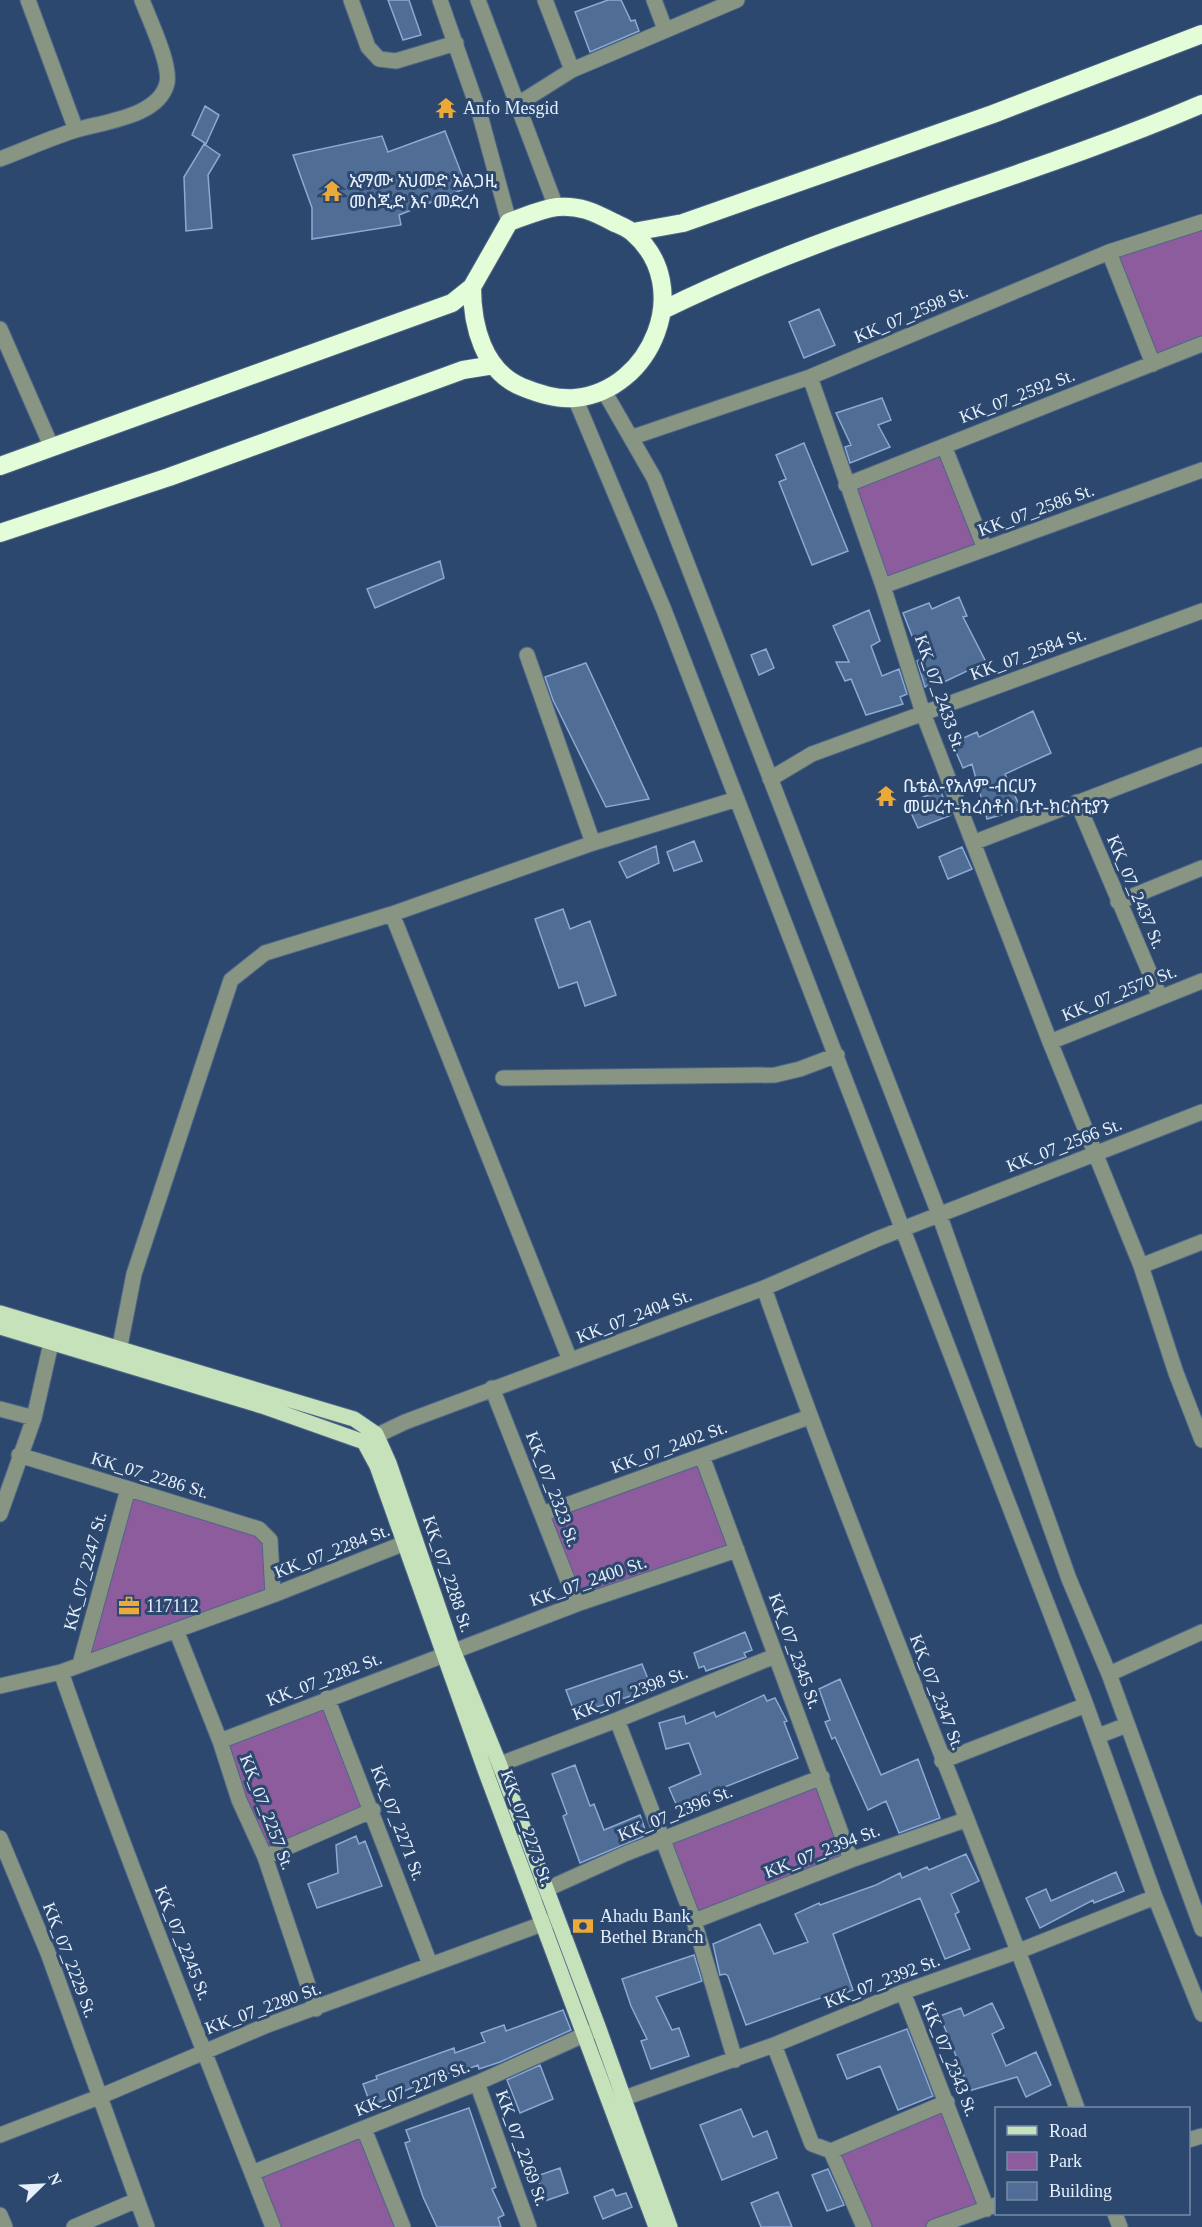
<svg xmlns="http://www.w3.org/2000/svg" width="1202" height="2227" viewBox="0 0 1202 2227" font-family="'Times New Roman','Noto Sans Ethiopic',serif">
<style>
.green{fill:#8c5c9d}
.building{fill:#506d95;stroke:#8aa9d5;stroke-width:1.5}
.lines{fill:none;stroke-linecap:round;stroke-linejoin:round}
.minor-casing{stroke:#4e6688;stroke-width:17}
.major-casing{stroke:#4e6688;stroke-width:17}
.highway-casing{stroke:#4e6688;stroke-width:20}
.minor{stroke:#879582;stroke-width:15}
.major{stroke:#c5e2ba;stroke-width:15}
.highway{stroke:#e2fdd7;stroke-width:18}
.labels{text-anchor:middle;dominant-baseline:central;stroke-width:6;stroke-linejoin:round;paint-order:stroke}
.poi-label{font-size:18px;fill:#e5effd;stroke:#2d486e;text-anchor:start}
.street-label{font-size:18px;fill:#e5effd;stroke:#2d486e}
</style>
<rect width="100%" height="100%" fill="#2d486e"/>
<path class="green" d="M 1202,221 L 1202,344 L 1153,364 L 1111,252 Z
M 944,446 L 985,549 L 883,586 L 846,485 Z
M 702,1456 L 737,1550 L 577,1604 L 542,1514 Z
M 128,1489 L 267,1535 L 273,1595 L 80,1664 Z
M 327,1698 L 373,1810 L 265,1857 L 220,1741 Z
M 822,1777 L 851,1860 L 694,1921 L 662,1839 Z
M 947,2102 L 987,2209 L 934,2227 L 864,2227 L 831,2151 Z
M 364,2129 L 403,2227 L 273,2227 L 252,2173 Z"/>
<path class="building" d="M 388,0 L 409,0 L 421,35 L 403,40 Z
M 608,0 L 621,0 L 631,21 L 635,20 L 639,31 L 590,52 L 575,12 Z
M 205,106 L 219,115 L 206,144 L 192,135 Z
M 445,131 L 467,188 L 399,215 L 401,225 L 312,239 L 312,208 L 293,155 L 382,136 L 388,152 Z
M 204,144 L 220,155 L 208,175 L 212,228 L 186,231 L 184,177 Z
M 819,309 L 835,345 L 804,358 L 789,322 Z
M 882,398 L 891,420 L 878,425 L 890,447 L 850,463 L 845,447 L 851,445 L 836,413 Z
M 804,443 L 848,551 L 812,565 L 779,482 L 786,479 L 776,455 Z
M 440,561 L 444,578 L 375,608 L 367,589 Z
M 959,597 L 967,616 L 963,617 L 986,662 L 944,682 L 942,679 L 925,687 L 917,661 L 921,659 L 903,613 L 929,603 L 932,609 Z
M 869,610 L 880,641 L 871,646 L 882,676 L 899,669 L 907,694 L 900,697 L 903,704 L 866,715 L 851,679 L 845,681 L 836,662 L 849,662 L 833,626 Z
M 766,649 L 774,668 L 759,675 L 751,655 Z
M 586,663 L 649,799 L 606,807 L 553,700 L 545,677 Z
M 1033,711 L 1051,753 L 1005,774 L 1021,809 L 987,819 L 972,764 L 963,768 L 952,743 L 977,732 L 979,737 Z
M 940,790 L 951,815 L 918,828 L 907,804 Z
M 694,841 L 702,861 L 674,871 L 667,852 Z
M 656,846 L 659,863 L 627,878 L 619,862 Z
M 962,847 L 972,869 L 948,879 L 939,857 Z
M 563,909 L 570,929 L 590,921 L 616,995 L 585,1006 L 577,982 L 559,988 L 535,919 Z
M 745,1632 L 752,1650 L 744,1653 L 746,1657 L 706,1671 L 704,1666 L 699,1668 L 694,1653 Z
M 642,1664 L 652,1689 L 575,1714 L 566,1690 Z
M 840,1679 L 881,1775 L 918,1759 L 940,1818 L 899,1833 L 886,1801 L 868,1810 L 835,1737 L 832,1739 L 825,1722 L 830,1720 L 819,1689 Z
M 764,1695 L 767,1701 L 775,1698 L 787,1721 L 784,1722 L 798,1758 L 697,1798 L 699,1805 L 680,1813 L 669,1788 L 701,1774 L 689,1743 L 666,1749 L 659,1723 L 684,1716 L 686,1724 L 714,1712 L 716,1717 Z
M 575,1765 L 590,1806 L 594,1804 L 604,1830 L 640,1815 L 647,1835 L 580,1863 L 563,1816 L 567,1814 L 552,1774 Z
M 356,1836 L 359,1844 L 365,1841 L 382,1886 L 317,1908 L 308,1884 L 338,1873 L 336,1845 Z
M 966,1854 L 979,1881 L 951,1894 L 959,1912 L 955,1914 L 970,1949 L 945,1959 L 920,1898 L 833,1934 L 853,1990 L 830,1999 L 829,1995 L 746,2025 L 728,1976 L 725,1974 L 720,1975 L 713,1944 L 760,1924 L 774,1954 L 808,1942 L 795,1914 L 819,1903 L 820,1905 L 876,1885 L 900,1873 L 902,1878 L 927,1867 L 929,1870 Z
M 1116,1872 L 1124,1891 L 1094,1903 L 1093,1900 L 1040,1928 L 1026,1898 L 1046,1889 L 1051,1901 Z
M 694,1955 L 702,1981 L 656,1997 L 672,2030 L 679,2028 L 689,2056 L 651,2069 L 641,2041 L 647,2039 L 631,2006 L 622,1979 Z
M 992,2003 L 1004,2028 L 992,2034 L 1006,2066 L 1036,2052 L 1051,2085 L 1026,2097 L 1017,2077 L 965,2092 L 960,2077 L 964,2076 L 940,2016 L 961,2008 L 964,2016 Z
M 563,2010 L 571,2030 L 500,2062 L 479,2069 L 478,2065 L 455,2074 L 454,2072 L 438,2076 L 371,2106 L 363,2084 L 377,2079 L 376,2076 L 454,2048 L 455,2053 L 485,2042 L 481,2033 L 504,2025 L 506,2031 Z
M 907,2029 L 933,2096 L 898,2110 L 880,2066 L 847,2079 L 837,2055 Z
M 540,2065 L 553,2099 L 520,2113 L 507,2080 Z
M 469,2108 L 496,2187 L 492,2189 L 504,2215 L 498,2218 L 501,2227 L 437,2227 L 423,2197 L 405,2143 L 410,2141 L 406,2130 Z
M 741,2109 L 753,2137 L 767,2131 L 777,2158 L 722,2180 L 700,2125 Z
M 560,2168 L 568,2193 L 545,2201 L 537,2176 Z
M 828,2169 L 844,2205 L 827,2211 L 812,2175 Z
M 613,2189 L 616,2196 L 626,2193 L 632,2207 L 603,2219 L 594,2197 Z
M 778,2192 L 792,2227 L 761,2227 L 751,2203 Z"/>
<g class="lines">
<defs>
<path id="minor" d="M 28,0 L 76,130
M 351,0 L 368,47 L 379,59 L 396,61 L 456,43
M 440,0 L 480,115 L 509,222
M 478,0 L 556,207
M 545,0 L 572,70
M 654,0 L 665,29
M 518,104 L 572,70 L 737,0
M 0,159 C 24,150 48,139 73,131 C 99,122 159,118 167,83 C 171,64 149,19 142,0
M 1109,252 L 1153,364
M 0,329 L 52,448
M 810,377 L 883,586 L 923,713 L 1050,1042 L 1141,1266 L 1176,1373 L 1202,1440
M 604,391 L 654,478 L 939,1214 L 1069,1579 L 1109,1674 L 1202,1929
M 575,398 L 664,610 L 1086,1705 L 1155,1897 L 1202,2014
M 633,437 L 810,377 L 1109,252 L 1202,222
M 944,446 L 985,549
M 846,485 L 1202,344
M 883,586 L 1202,470
M 527,655 L 593,843
M 770,779 L 812,754 L 1202,611
M 1077,802 L 1160,997
M 975,842 L 1202,755
M 1118,902 L 1202,868
M 392,914 L 570,1360
M 1050,1042 L 1202,981
M 503,1078 L 775,1075 L 800,1069 L 837,1055
M 1141,1266 L 1202,1242
M 764,1288 C 861,1564 977,1833 1077,2108
M 117,1361 L 134,1274 L 231,980 L 265,953 L 392,914 L 593,843 L 737,799
M 492,1388 L 577,1604
M 0,1409 L 34,1418
M 365,1441 L 405,1422 L 764,1288 L 877,1239 L 1202,1112
M 19,1455 L 259,1529 L 270,1540 L 273,1595
M 702,1456 L 851,1860
M 0,1514 L 34,1418 L 54,1330
M 542,1514 L 809,1417
M 176,1630 L 220,1741 L 239,1800 L 265,1857 L 316,2009
M 80,1664 L 128,1489
M 61,1672 C 126,1859 201,2042 273,2227
M 1109,1674 L 1202,1632
M 0,1686 L 61,1672 L 273,1595 L 415,1539
M 327,1698 L 430,1964
M 617,1720 L 694,1921 L 735,2060
M 1098,1736 L 1127,1725
M 220,1741 L 577,1604 L 737,1550
M 942,1761 L 1086,1705
M 487,1769 L 617,1720 L 775,1656
M 0,1838 L 48,1953 L 147,2227
M 265,1857 L 373,1810
M 536,1894 L 627,1853 L 822,1777
M 694,1921 L 851,1860 L 965,1820
M 903,1992 L 987,2209
M 774,2045 L 812,2144 L 831,2151
M 477,2083 L 529,2227
M 613,2102 L 774,2045 L 903,1992 L 1019,1951 L 1155,1897
M 364,2129 L 403,2227
M 0,2135 L 99,2097 L 265,2026 L 553,1920
M 1188,2140 L 1202,2136
M 831,2151 L 947,2102
M 831,2151 L 864,2227
M 252,2173 L 477,2083 L 595,2030
M 1115,2214 L 1120,2227
M 0,2215 L 5,2227
M 74,2227 L 137,2200
M 934,2227 L 996,2205"/>
<path id="major" d="M 0,1313 L 354,1419 L 376,1434 L 389,1463 L 453,1650 L 499,1763 L 599,2029 L 670,2227
M 0,1327 L 262,1406 L 364,1442 L 377,1466 L 485,1770 L 656,2227"/>
<path id="highway" d="M 633,232 L 683,223 L 993,114 L 1202,34
M 663,310 C 836,225 1025,180 1202,104
M 0,466 L 452,303 L 472,287 L 509,222 C 524,217 541,209 557,207 C 579,205 594,212 613,222 C 619,225 628,228 633,233 C 695,286 652,391 575,398 C 557,400 539,394 522,387 C 483,371 472,325 472,287
M 0,533 L 169,477 L 463,370 L 494,365"/>
</defs>
<use href="#minor" class="minor-casing"/>
<use href="#major" class="major-casing"/>
<use href="#highway" class="highway-casing"/>
<use href="#minor" class="minor"/>
<use href="#major" class="major"/>
<use href="#highway" class="highway"/>
</g>
<defs>
<symbol id="temple-bare" viewBox="-9 -9 18 18"><path d="M0-6L5-2H3V0L6.5 2.5H4V6H1.5V3h-3V6H-4V2.5H-6.5L-3 0V-2H-5Z" fill="#eba939" stroke="#2d486e" stroke-width="2.5" paint-order="stroke"/></symbol>
<symbol id="office-bare" viewBox="-9 -9 18 18"><path d="M-6-3h4V-5.5h4V-3h4V5H-6ZM-1-4.5V-3h2v-1.5ZM-6 0V1H6V0Z" fill="#eba939" stroke="#2d486e" stroke-width="2.5" paint-order="stroke"/></symbol>
<symbol id="bank-bare" viewBox="-9 -9 18 18"><path d="M-6-4H6V4H-6ZM0-2.3a2.3 2.3 0 1 0 0 4.6a2.3 2.3 0 1 0 0-4.6Z" fill="#eba939" stroke="#2d486e" stroke-width="2.5" paint-order="stroke"/></symbol>
</defs>
<g fill-rule="evenodd">
<use href="#temple-bare" x="431" y="93" width="30" height="30"/>
<use href="#temple-bare" x="317" y="176" width="30" height="30"/>
<use href="#temple-bare" x="871" y="781" width="30" height="30"/>
<use href="#office-bare" x="114" y="1591" width="30" height="30"/>
<use href="#bank-bare" x="568" y="1911" width="30" height="30"/>
</g>
<g class="labels">
<g class="poi-label">
<text x="463" y="108">Anfo Mesgid</text>
<text x="349" y="181">ኢማሙ አህመድ አልጋዚ<tspan x="349" dy="21">መስጂድ እና መድረሳ</tspan></text>
<text x="903" y="786">ቤቴል-የአለም-ብርሀን<tspan x="903" dy="21">መሠረተ-ክረስቶስ ቤተ-ክርስቲያን</tspan></text>
<text x="146" y="1606">117112</text>
<text x="600" y="1916">Ahadu Bank<tspan x="600" dy="21">Bethel Branch</tspan></text>
</g>
<g class="street-label">
<text transform="translate(911 314) rotate(-23)">KK_07_2598 St.</text>
<text transform="translate(1017 396) rotate(-21)">KK_07_2592 St.</text>
<text transform="translate(1036 510) rotate(-20)">KK_07_2586 St.</text>
<text transform="translate(1028 654) rotate(-20)">KK_07_2584 St.</text>
<text transform="translate(940 693) rotate(71)">KK_07_2433 St.</text>
<text transform="translate(1136 892) rotate(67)">KK_07_2437 St.</text>
<text transform="translate(1119 993) rotate(-22)">KK_07_2570 St.</text>
<text transform="translate(1064 1145) rotate(-21)">KK_07_2566 St.</text>
<text transform="translate(634 1316) rotate(-21)">KK_07_2404 St.</text>
<text transform="translate(669 1447) rotate(-20)">KK_07_2402 St.</text>
<text transform="translate(150 1475) rotate(17)">KK_07_2286 St.</text>
<text transform="translate(553 1489) rotate(69)">KK_07_2323 St.</text>
<text transform="translate(332 1551) rotate(-21)">KK_07_2284 St.</text>
<text transform="translate(85 1571) rotate(-75)">KK_07_2247 St.</text>
<text transform="translate(448 1574) rotate(71)">KK_07_2288 St.</text>
<text transform="translate(588 1581) rotate(-19)">KK_07_2400 St.</text>
<text transform="translate(795 1651) rotate(70)">KK_07_2345 St.</text>
<text transform="translate(324 1679) rotate(-21)">KK_07_2282 St.</text>
<text transform="translate(937 1692) rotate(69)">KK_07_2347 St.</text>
<text transform="translate(630 1693) rotate(-21)">KK_07_2398 St.</text>
<text transform="translate(267 1812) rotate(69)">KK_07_2257 St.</text>
<text transform="translate(675 1813) rotate(-22)">KK_07_2396 St.</text>
<text transform="translate(398 1823) rotate(69)">KK_07_2271 St.</text>
<text transform="translate(527 1828) rotate(70)">KK_07_2273 St.</text>
<text transform="translate(822 1851) rotate(-21)">KK_07_2394 St.</text>
<text transform="translate(183 1943) rotate(68)">KK_07_2245 St.</text>
<text transform="translate(70 1960) rotate(69)">KK_07_2229 St.</text>
<text transform="translate(882 1981) rotate(-21)">KK_07_2392 St.</text>
<text transform="translate(263 2008) rotate(-20)">KK_07_2280 St.</text>
<text transform="translate(950 2059) rotate(68)">KK_07_2343 St.</text>
<text transform="translate(412 2088) rotate(-22)">KK_07_2278 St.</text>
<text transform="translate(522 2148) rotate(70)">KK_07_2269 St.</text>
</g>
</g>
<rect x="995" y="2107" width="195" height="108" fill="#2d486e" stroke="#778ba7" stroke-width="1.5"/>
<rect x="1007" y="2126" width="30" height="9" fill="#c5e2ba" stroke="#778ba7" stroke-width="1.5"/>
<text x="1049" y="2137" font-size="18" fill="#e5effd">Road</text>
<rect x="1007" y="2152" width="30" height="18" fill="#8c5c9d" stroke="#778ba7" stroke-width="1.5"/>
<text x="1049" y="2167" font-size="18" fill="#e5effd">Park</text>
<rect x="1007" y="2182" width="30" height="18" fill="#506d95" stroke="#778ba7" stroke-width="1.5"/>
<text x="1049" y="2197" font-size="18" fill="#e5effd">Building</text>
<g transform="translate(42 2185) rotate(66)" stroke="#2d486e" stroke-width="4.5" paint-order="stroke">
<path d="M0-4.5L10 22L0 15L-10 22Z" fill="#e5effd"/>
<text y="-9" font-size="16" font-weight="bold" text-anchor="middle" fill="#e5effd">N</text>
</g>
</svg>
